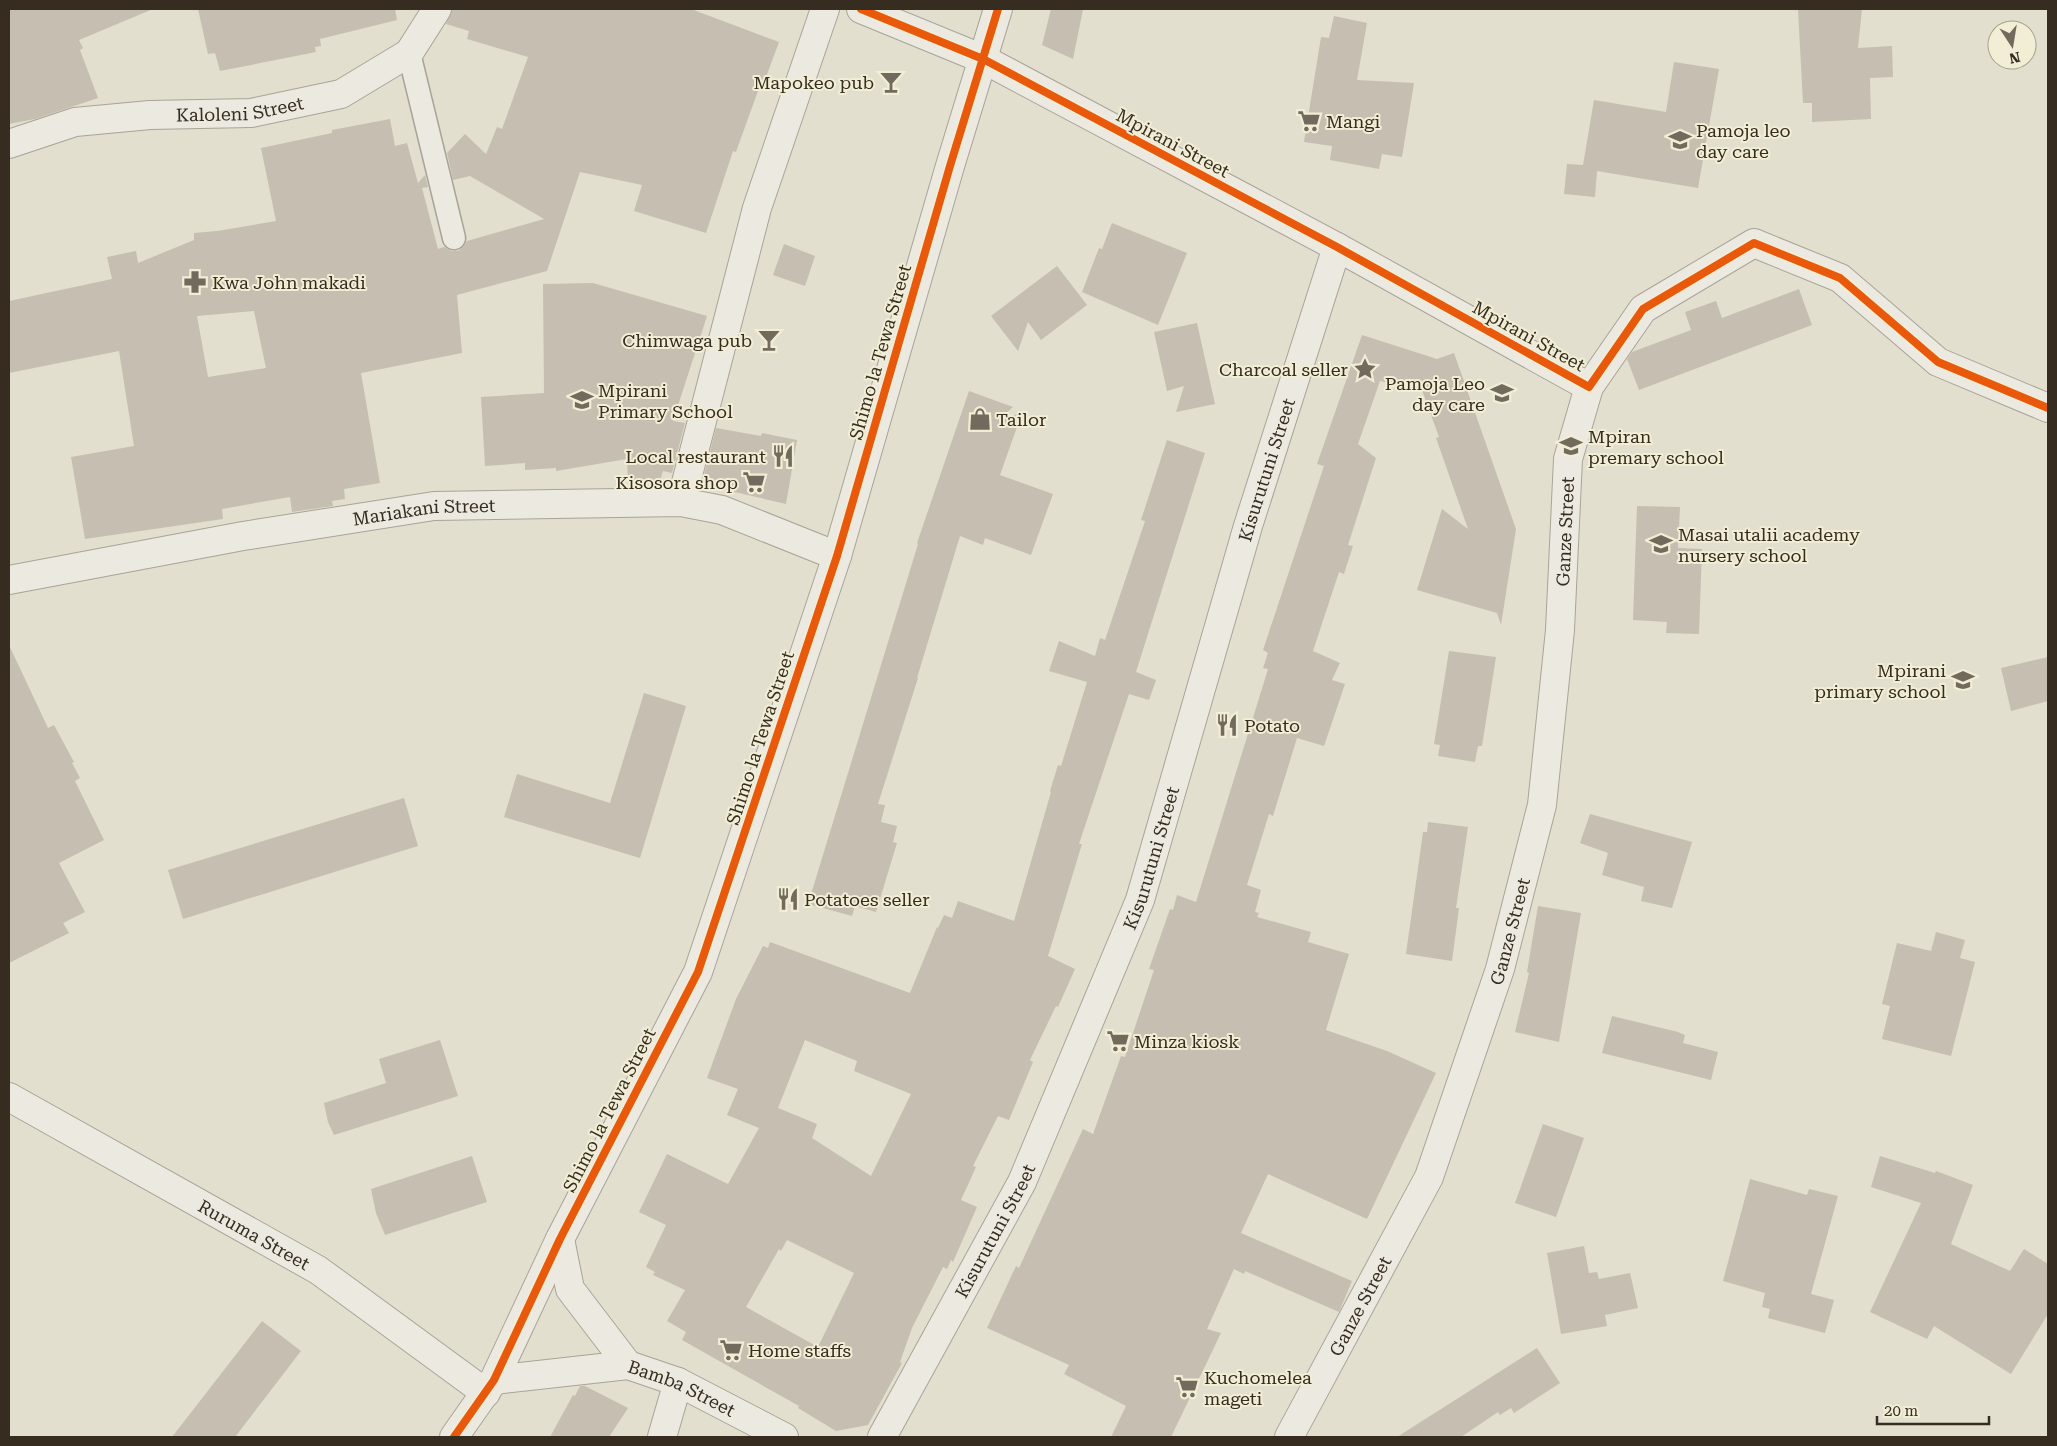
<svg xmlns="http://www.w3.org/2000/svg" width="2057" height="1446" viewBox="0 0 2057 1446" font-family="'Roboto Serif',serif">
<style>
.building{fill:#c6beb0;fill-rule:evenodd}
.lines{fill:none;stroke-linecap:round;stroke-linejoin:round}
.service-casing{stroke:#a8a497;stroke-width:25}
.minor-casing{stroke:#a8a497;stroke-width:30}
.tertiary-casing{stroke:#a8a497;stroke-width:30}
.service{stroke:#ebe9e0;stroke-width:22}
.minor{stroke:#ebe9e0;stroke-width:28}
.tertiary{stroke:#ebe9e0;stroke-width:28}
.cycleway-casing{stroke:#f2eed6;stroke-width:11}
.cycleway{stroke:#e8590c;stroke-width:8}
.labels{text-anchor:middle;dominant-baseline:central;stroke-width:4;stroke-linejoin:round;paint-order:stroke}
.poi-label{font-size:18px;fill:#362d20;stroke:#f2eed6;text-anchor:start}
.street-label{font-size:18px;fill:#362d20;stroke:#f2eed6}
</style>
<rect width="100%" height="100%" fill="#e2dfcf"/>
<path class="building" d="M 9,9 L 153,9 L 79,40 L 83,48 L 80,50 L 98,98 L 35,119 L 9,124 Z
M 198,9 L 395,9 L 397,20 L 320,39 L 321,46 L 315,47 L 316,52 L 220,71 L 215,53 L 208,54 Z
M 452,9 L 691,9 L 779,42 L 762,88 L 759,88 L 736,152 L 733,151 L 706,233 L 634,211 L 642,185 L 580,172 L 547,271 L 457,295 L 462,353 L 361,373 L 380,483 L 344,489 L 345,499 L 332,501 L 333,506 L 292,512 L 290,497 L 222,509 L 223,519 L 85,539 L 71,457 L 134,446 L 119,351 L 9,373 L 9,301 L 112,279 L 107,257 L 136,251 L 138,263 L 194,240 L 194,233 L 217,231 L 276,221 L 261,148 L 332,133 L 332,130 L 390,119 L 395,146 L 407,143 L 418,183 L 425,175 L 428,187 L 422,188 L 438,249 L 444,247 L 451,251 L 458,251 L 463,247 L 467,241 L 544,219 L 470,176 L 453,180 L 447,153 L 465,134 L 486,154 L 497,127 L 502,129 L 528,57 L 467,39 L 469,31 L 446,24 ZM 254,311 L 266,368 L 208,377 L 197,316 Z
M 1051,9 L 1083,9 L 1073,59 L 1042,45 Z
M 1798,9 L 1862,9 L 1858,48 L 1892,46 L 1893,77 L 1870,78 L 1871,119 L 1812,122 L 1812,103 L 1803,103 Z
M 1334,16 L 1367,23 L 1357,80 L 1414,83 L 1402,157 L 1382,154 L 1379,169 L 1330,160 L 1332,146 L 1304,142 L 1321,37 L 1329,38 Z
M 1674,62 L 1719,69 L 1698,188 L 1597,171 L 1595,197 L 1564,194 L 1567,164 L 1583,165 L 1594,100 L 1666,112 Z
M 1112,223 L 1187,253 L 1158,325 L 1082,292 L 1099,248 L 1102,249 Z
M 784,244 L 815,256 L 805,286 L 773,275 Z
M 1057,266 L 1087,305 L 1041,340 L 1028,322 L 1018,351 L 991,316 Z
M 593,283 L 707,316 L 673,421 L 685,423 L 672,473 L 663,471 L 660,481 L 628,483 L 627,459 L 556,471 L 556,468 L 525,470 L 525,463 L 485,466 L 481,397 L 544,393 L 543,284 Z
M 1799,289 L 1812,325 L 1639,390 L 1627,359 L 1632,352 L 1691,330 L 1685,312 L 1716,301 L 1722,318 Z
M 1197,323 L 1215,404 L 1176,412 L 1184,386 L 1167,391 L 1154,332 Z
M 1362,335 L 1437,359 L 1454,353 L 1516,529 L 1501,625 L 1497,613 L 1417,590 L 1442,509 L 1468,529 L 1436,438 L 1439,437 L 1422,390 L 1380,381 L 1358,444 L 1376,458 L 1348,545 L 1353,546 L 1344,574 L 1339,572 L 1313,651 L 1340,663 L 1332,680 L 1345,684 L 1324,746 L 1297,738 L 1273,816 L 1269,814 L 1247,885 L 1261,890 L 1255,912 L 1259,913 L 1257,917 L 1311,932 L 1308,942 L 1349,954 L 1326,1030 L 1387,1051 L 1436,1073 L 1367,1219 L 1268,1174 L 1241,1233 L 1352,1281 L 1339,1312 L 1245,1271 L 1244,1274 L 1234,1269 L 1207,1329 L 1221,1333 L 1171,1437 L 1111,1437 L 1126,1406 L 1064,1374 L 1069,1365 L 987,1328 L 1016,1266 L 1019,1268 L 1083,1129 L 1093,1134 L 1121,1056 L 1125,1057 L 1154,970 L 1149,969 L 1170,909 L 1173,910 L 1177,895 L 1196,902 L 1268,669 L 1263,668 L 1268,653 L 1263,650 L 1324,466 L 1317,464 Z
M 969,391 L 1013,407 L 1000,419 L 1022,413 L 1000,475 L 1053,494 L 1031,555 L 985,538 L 983,545 L 960,536 L 917,678 L 918,678 L 878,804 L 885,805 L 881,822 L 897,826 L 893,842 L 897,843 L 876,912 L 855,906 L 852,916 L 808,904 L 918,544 L 917,543 Z
M 716,428 L 761,436 L 762,433 L 797,440 L 786,504 L 726,490 L 728,483 L 703,479 Z
M 1167,440 L 1205,453 L 1136,672 L 1156,680 L 1149,700 L 1129,694 L 1079,844 L 1082,844 L 1048,956 L 1075,969 L 1058,1007 L 1056,1006 L 1030,1060 L 1033,1062 L 1009,1120 L 998,1116 L 973,1166 L 976,1167 L 961,1200 L 977,1207 L 953,1262 L 951,1260 L 947,1269 L 943,1267 L 912,1328 L 900,1362 L 902,1363 L 868,1425 L 836,1431 L 798,1408 L 799,1406 L 682,1340 L 686,1332 L 667,1321 L 685,1290 L 653,1275 L 655,1272 L 646,1267 L 666,1225 L 639,1212 L 667,1154 L 728,1184 L 759,1128 L 727,1115 L 738,1089 L 707,1078 L 736,999 L 763,946 L 768,948 L 770,942 L 910,993 L 937,927 L 938,928 L 944,915 L 952,918 L 958,901 L 1014,921 L 1051,792 L 1050,791 L 1058,765 L 1061,766 L 1087,682 L 1049,671 L 1059,641 L 1095,656 L 1100,638 L 1105,640 L 1145,521 L 1141,520 ZM 805,1040 L 857,1061 L 854,1071 L 911,1094 L 871,1176 L 812,1138 L 817,1124 L 778,1108 ZM 787,1240 L 854,1273 L 818,1347 L 746,1307 L 779,1249 L 781,1251 Z
M 1637,506 L 1680,507 L 1678,548 L 1702,549 L 1699,634 L 1666,633 L 1667,622 L 1633,620 Z
M 9,645 L 48,728 L 54,725 L 74,762 L 72,763 L 80,778 L 75,781 L 104,840 L 59,863 L 85,912 L 63,923 L 69,933 L 9,963 Z
M 1449,651 L 1496,657 L 1482,746 L 1478,746 L 1475,762 L 1438,756 L 1440,745 L 1434,744 Z
M 2048,657 L 2048,701 L 2011,711 L 2001,668 Z
M 644,693 L 686,706 L 640,858 L 504,817 L 517,774 L 610,803 Z
M 404,798 L 418,846 L 183,919 L 168,870 Z
M 1590,814 L 1692,842 L 1672,908 L 1641,901 L 1644,887 L 1602,875 L 1608,853 L 1580,843 Z
M 1428,822 L 1468,827 L 1456,908 L 1459,908 L 1452,961 L 1406,954 L 1423,832 L 1427,832 Z
M 1538,906 L 1581,913 L 1559,1042 L 1515,1032 L 1529,973 L 1527,972 Z
M 1936,932 L 1965,940 L 1960,958 L 1975,962 L 1951,1056 L 1882,1039 L 1890,1006 L 1882,1004 L 1897,943 L 1931,951 Z
M 1612,1016 L 1678,1032 L 1685,1035 L 1683,1043 L 1718,1052 L 1711,1080 L 1602,1053 Z
M 440,1040 L 458,1096 L 334,1135 L 328,1122 L 324,1103 L 386,1083 L 379,1059 Z
M 1543,1124 L 1584,1138 L 1556,1217 L 1515,1203 Z
M 472,1156 L 487,1202 L 385,1235 L 376,1213 L 371,1189 Z
M 1880,1156 L 1935,1173 L 1936,1171 L 1973,1185 L 1951,1244 L 2010,1271 L 2024,1249 L 2048,1264 L 2048,1314 L 2011,1374 L 1934,1326 L 1927,1339 L 1870,1312 L 1921,1203 L 1871,1187 Z
M 1750,1179 L 1807,1195 L 1809,1189 L 1838,1196 L 1811,1294 L 1834,1300 L 1825,1333 L 1768,1318 L 1770,1309 L 1762,1307 L 1765,1293 L 1723,1281 Z
M 1584,1246 L 1589,1273 L 1597,1272 L 1599,1279 L 1630,1273 L 1638,1308 L 1605,1315 L 1607,1326 L 1561,1334 L 1547,1253 Z
M 262,1321 L 301,1351 L 235,1437 L 172,1437 Z
M 1537,1348 L 1560,1383 L 1514,1413 L 1511,1408 L 1500,1415 L 1498,1412 L 1461,1437 L 1397,1437 Z
M 580,1386 L 585,1386 L 628,1408 L 609,1437 L 550,1437 L 573,1395 L 575,1396 Z"/>
<g class="lines">
<defs>
<path id="service" d="M 409,53 L 454,238"/>
<g id="minor">
<path d="M 861,9 L 983,59 L 1337,247 L 1589,387 L 1643,309 L 1754,243 L 1840,278 L 1938,362 L 2048,408"/>
<path id="s1" d="M 9,144 L 75,122 L 150,115 L 251,113 L 341,94 L 409,53 L 437,9"/>
<path d="M 681,502 L 757,208 L 825,9"/>
<path id="s2" d="M 9,580 L 243,536 L 434,506 L 681,502 L 722,510 L 837,556"/>
<path id="s3" d="M 9,1097 L 318,1270 L 486,1393"/>
<path id="s4" d="M 560,1239 L 570,1289 L 628,1365 L 678,1382 L 784,1437"/>
<path d="M 494,1380 L 628,1365"/>
<path d="M 662,1437 L 678,1382"/>
<path id="s5" d="M 882,1437 L 1022,1182 L 1140,900 L 1248,526 L 1337,247"/>
<path id="s6" d="M 1289,1437 L 1429,1177 L 1500,969 L 1542,805 L 1560,630 L 1568,459 L 1589,387"/>
</g>
<path id="tertiary" d="M 454,1437 L 494,1380 L 560,1239 L 698,972 L 837,556 L 950,166 L 998,9"/>
</defs>
<use href="#service" class="service-casing"/>
<use href="#minor" class="minor-casing"/>
<use href="#tertiary" class="tertiary-casing"/>
<use href="#service" class="service"/>
<use href="#minor" class="minor"/>
<use href="#tertiary" class="tertiary"/>
<defs>
<path id="cycleway" d="M 861,9 L 983,59 L 1337,247 L 1589,387 L 1643,309 L 1754,243 L 1840,278 L 1938,362 L 2048,408
M 454,1437 L 494,1380 L 560,1239 L 698,972 L 837,556 L 950,166 L 998,9"/>
</defs>
<use href="#cycleway" class="cycleway-casing"/>
<use href="#cycleway" class="cycleway"/>
</g>
<defs>
<symbol id="bar-bare" viewBox="-9 -9 18 18"><path d="M-6-5H6L.8 .8V4.5H3.5V6h-7V4.5H-.8V.8Z" fill="#726b5d" stroke="#f2eed6" stroke-width="2.5" paint-order="stroke"/></symbol>
<symbol id="supermarket-bare" viewBox="-9 -9 18 18"><path d="M-6-5.5h2.5l.6 2H6L4.5 2H-2.5L-4.4-4H-6ZM-1.5 3.2a1.3 1.3 0 1 0 .1 0ZM3 3.2a1.3 1.3 0 1 0 .1 0Z" fill="#726b5d" stroke="#f2eed6" stroke-width="2.5" paint-order="stroke"/></symbol>
<symbol id="school-bare" viewBox="-9 -9 18 18"><path d="M0-5L7-2L0 1L-7-2ZM-4 1L0 2.5L4 1V4Q0 6-4 4Z" fill="#726b5d" stroke="#f2eed6" stroke-width="2.5" paint-order="stroke"/></symbol>
<symbol id="pharmacy-bare" viewBox="-9 -9 18 18"><path d="M-2-6h4v4h4v4h-4v4h-4v-4h-4v-4h4Z" fill="#726b5d" stroke="#f2eed6" stroke-width="2.5" paint-order="stroke"/></symbol>
<symbol id="sight-bare" viewBox="-9 -9 18 18"><path d="M0-6L1.8-2.2L6-1.7L2.9 1.2L3.7 5.4L0 3.3L-3.7 5.4L-2.9 1.2L-6-1.7L-1.8-2.2Z" fill="#726b5d" stroke="#f2eed6" stroke-width="2.5" paint-order="stroke"/></symbol>
<symbol id="shop-bare" viewBox="-9 -9 18 18"><path d="M-5-2.5h2.3a2.7 3.5 0 0 1 5.4 0H5L5.5 6h-11ZM-1.5-2.5h3a1.5 2.3 0 0 0-3 0Z" fill="#726b5d" stroke="#f2eed6" stroke-width="2.5" paint-order="stroke"/></symbol>
<symbol id="restaurant-bare" viewBox="-9 -9 18 18"><path d="M-5-6h1v4h1v-4h1v4h1v-4h1v5L-1.5 .5V6h-2V.5L-5-1ZM5-6V6H3V1.5H1.5Q1.5-4 5-6Z" fill="#726b5d" stroke="#f2eed6" stroke-width="2.5" paint-order="stroke"/></symbol>
</defs>
<g fill-rule="evenodd">
<use href="#bar-bare" x="875" y="66" width="32" height="32"/>
<use href="#supermarket-bare" x="1293" y="105" width="32" height="32"/>
<use href="#school-bare" x="1664" y="124" width="32" height="32"/>
<use href="#pharmacy-bare" x="179" y="266" width="32" height="32"/>
<use href="#bar-bare" x="753" y="324" width="32" height="32"/>
<use href="#sight-bare" x="1349" y="353" width="32" height="32"/>
<use href="#school-bare" x="1486" y="377" width="32" height="32"/>
<use href="#school-bare" x="566" y="384" width="32" height="32"/>
<use href="#shop-bare" x="964" y="403" width="32" height="32"/>
<use href="#school-bare" x="1555" y="430" width="32" height="32"/>
<use href="#restaurant-bare" x="767" y="440" width="32" height="32"/>
<use href="#supermarket-bare" x="738" y="466" width="32" height="32"/>
<use href="#school-bare" x="1645" y="528" width="32" height="32"/>
<use href="#school-bare" x="1947" y="664" width="32" height="32"/>
<use href="#restaurant-bare" x="1211" y="709" width="32" height="32"/>
<use href="#restaurant-bare" x="772" y="883" width="32" height="32"/>
<use href="#supermarket-bare" x="1102" y="1025" width="32" height="32"/>
<use href="#supermarket-bare" x="715" y="1334" width="32" height="32"/>
<use href="#supermarket-bare" x="1171" y="1371" width="32" height="32"/>
</g>
<g class="labels">
<g class="poi-label">
<text x="874" y="82" text-anchor="end">Mapokeo pub</text>
<text x="1326" y="121">Mangi</text>
<text x="1696" y="130">Pamoja leo<tspan x="1696" dy="21">day care</tspan></text>
<text x="212" y="282">Kwa John makadi</text>
<text x="752" y="340" text-anchor="end">Chimwaga pub</text>
<text x="1348" y="369" text-anchor="end">Charcoal seller</text>
<text x="1485" y="383" text-anchor="end">Pamoja Leo<tspan x="1485" dy="21">day care</tspan></text>
<text x="598" y="390">Mpirani<tspan x="598" dy="21">Primary School</tspan></text>
<text x="996" y="419">Tailor</text>
<text x="1588" y="436">Mpiran<tspan x="1588" dy="21">premary school</tspan></text>
<text x="766" y="456" text-anchor="end">Local restaurant</text>
<text x="738" y="482" text-anchor="end">Kisosora shop</text>
<text x="1678" y="534">Masai utalii academy<tspan x="1678" dy="21">nursery school</tspan></text>
<text x="1946" y="670" text-anchor="end">Mpirani<tspan x="1946" dy="21">primary school</tspan></text>
<text x="1244" y="725">Potato</text>
<text x="804" y="899">Potatoes seller</text>
<text x="1134" y="1041">Minza kiosk</text>
<text x="748" y="1350">Home staffs</text>
<text x="1204" y="1377">Kuchomelea<tspan x="1204" dy="21">mageti</tspan></text>
</g>
<g class="street-label">
<text stroke="none"><textPath href="#s1" startOffset="235">Kaloleni Street</textPath></text>
<text transform="translate(1173 143) rotate(28)">Mpirani Street</text>
<text transform="translate(1529 336) rotate(29)">Mpirani Street</text>
<text transform="translate(880 352) rotate(-74)">Shimo la Tewa Street</text>
<text stroke="none"><textPath href="#s5" startOffset="1045">Kisurutuni Street</textPath></text>
<text stroke="none"><textPath href="#s2" startOffset="421">Mariakani Street</textPath></text>
<text stroke="none"><textPath href="#s6" startOffset="959">Ganze Street</textPath></text>
<text transform="translate(760 738) rotate(-72)">Shimo la Tewa Street</text>
<text stroke="none"><textPath href="#s5" startOffset="640">Kisurutuni Street</textPath></text>
<text stroke="none"><textPath href="#s6" startOffset="554">Ganze Street</textPath></text>
<text transform="translate(609 1110) rotate(-63)">Shimo la Tewa Street</text>
<text stroke="none"><textPath href="#s5" startOffset="235">Kisurutuni Street</textPath></text>
<text stroke="none"><textPath href="#s3" startOffset="281">Ruruma Street</textPath></text>
<text stroke="none"><textPath href="#s6" startOffset="149">Ganze Street</textPath></text>
<text stroke="none"><textPath href="#s4" startOffset="205">Bamba Street</textPath></text>
</g>
</g>
<rect width="2057" height="1446" fill="none" stroke="#362d20" stroke-width="20"/>
<g transform="translate(2012 45) rotate(168)"><circle r="24" fill="#f2eed6" stroke="#a7a18d"/>
<path d="M0-4L9 19L0 12L-9 19Z" fill="#726b5d"/>
<text y="-8" font-size="14" font-weight="bold" text-anchor="middle" fill="#362d20">N</text>
</g>
<path d="M1877 1416v8h112v-8" fill="none" stroke="#362d20" stroke-width="2.5"/>
<text x="1884" y="1416" font-size="15" fill="#362d20" stroke="#f2eed6" stroke-width="4" paint-order="stroke">20 m</text>
</svg>
